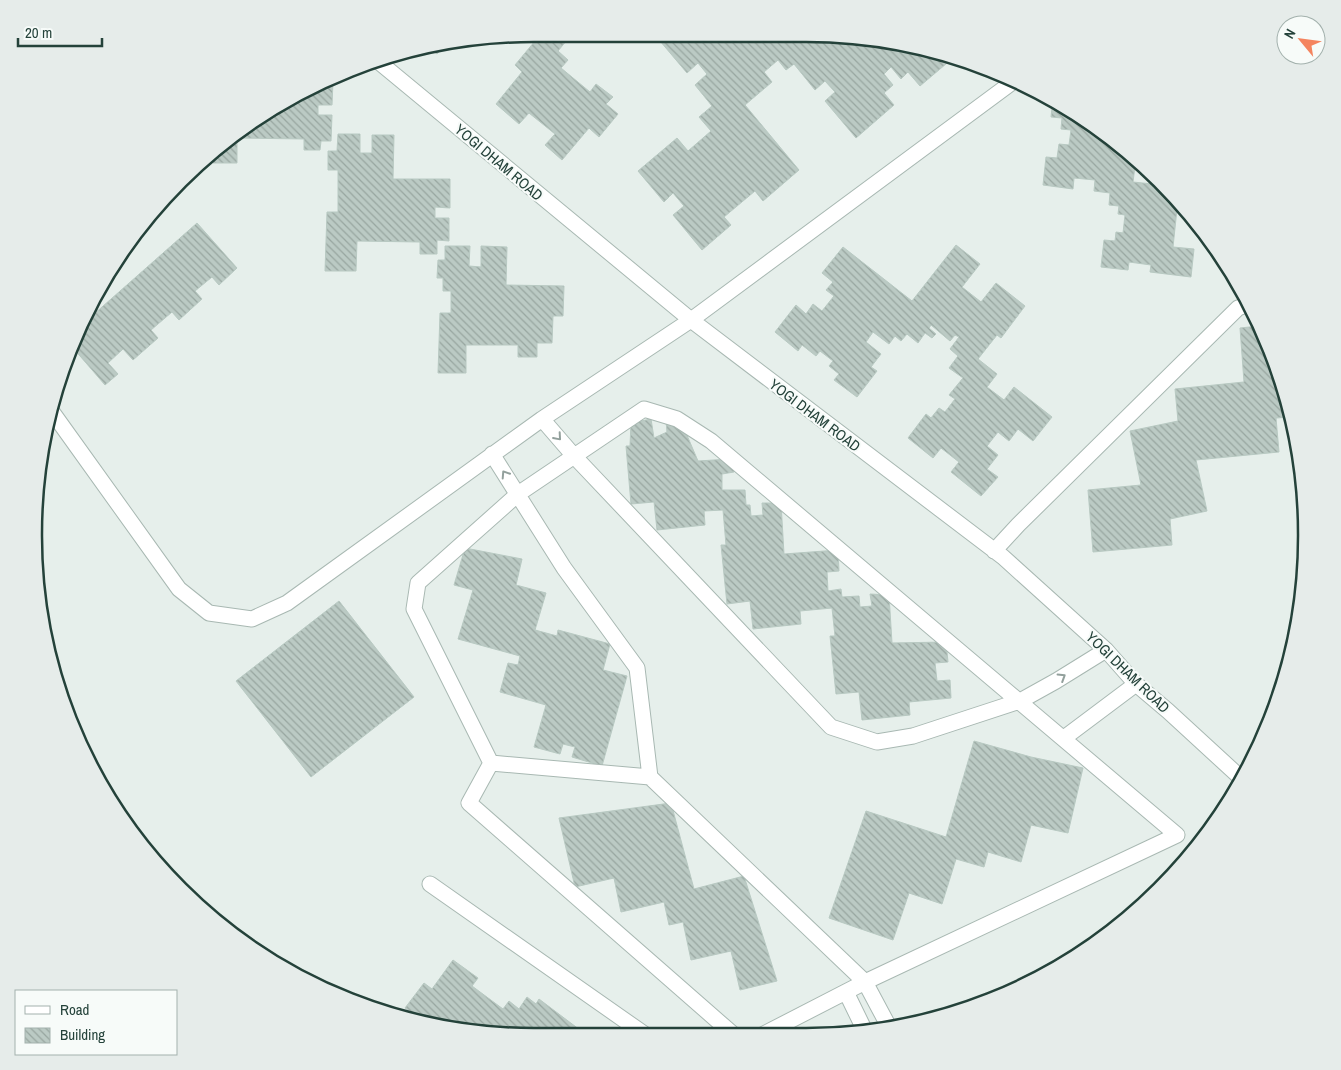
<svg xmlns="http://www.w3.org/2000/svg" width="1341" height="1070" viewBox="0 0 1341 1070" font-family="'Archivo Narrow',sans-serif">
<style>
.building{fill:url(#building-back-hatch);stroke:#b8c9c2}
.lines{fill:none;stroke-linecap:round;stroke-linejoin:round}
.street-casing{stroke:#a8b8b2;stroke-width:17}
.street{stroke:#fff;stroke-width:15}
.oneway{stroke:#92a09c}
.labels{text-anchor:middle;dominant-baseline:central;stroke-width:4;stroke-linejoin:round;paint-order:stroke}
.street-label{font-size:15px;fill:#24423a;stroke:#f7fbf9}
.rim{fill:none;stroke:#24423a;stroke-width:2.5}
</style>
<defs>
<pattern id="building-back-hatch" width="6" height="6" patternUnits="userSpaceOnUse" patternTransform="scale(1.25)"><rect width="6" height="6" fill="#bbcac4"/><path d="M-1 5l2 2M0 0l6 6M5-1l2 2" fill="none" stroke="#98a6a0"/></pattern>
</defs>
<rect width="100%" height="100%" fill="#e6efeb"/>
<path class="building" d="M 535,34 L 570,34 L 571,35 L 558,51 L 568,60 L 561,68 L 590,92 L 596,84 L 613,97 L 606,104 L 618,114 L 599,137 L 589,128 L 562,160 L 545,145 L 555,134 L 529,113 L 519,124 L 496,104 L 522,72 L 515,65 L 535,41 L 528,35 Z
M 668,34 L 838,35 L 953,58 L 920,86 L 908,72 L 901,79 L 891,67 L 884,74 L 893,85 L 884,93 L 894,105 L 856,138 L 825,101 L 835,92 L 825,81 L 815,90 L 794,64 L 786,70 L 778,60 L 764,72 L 772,82 L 745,105 L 799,170 L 763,201 L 755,191 L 724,217 L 731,225 L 702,250 L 673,215 L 684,206 L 673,193 L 664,202 L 638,171 L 677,138 L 688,151 L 711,131 L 699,117 L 712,106 L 695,85 L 707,74 L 698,63 L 687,73 L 660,41 Z
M 445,46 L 437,54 L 429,48 Z
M 333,81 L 332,105 L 318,105 L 318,115 L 332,115 L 331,141 L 321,141 L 320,150 L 304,150 L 304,139 L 237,138 L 237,163 L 213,163 L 213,155 L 285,101 Z
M 1053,99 L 1136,158 L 1133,182 L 1162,185 L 1185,210 L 1177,209 L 1173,247 L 1194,249 L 1191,277 L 1150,272 L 1151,265 L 1129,262 L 1128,270 L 1101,267 L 1104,240 L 1115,241 L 1116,232 L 1123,233 L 1125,215 L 1118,214 L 1119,206 L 1109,205 L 1110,193 L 1094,191 L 1095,180 L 1074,178 L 1073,189 L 1043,185 L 1046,157 L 1057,158 L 1059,144 L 1069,145 L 1071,130 L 1061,129 L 1062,118 L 1051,117 Z
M 338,134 L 360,134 L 360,153 L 372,153 L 372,135 L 394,135 L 393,179 L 450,179 L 450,208 L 435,207 L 435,218 L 449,218 L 449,241 L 437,240 L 437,254 L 420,254 L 420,242 L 357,241 L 356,271 L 325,271 L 327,212 L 338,212 L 338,170 L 328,170 L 328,151 L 337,151 Z
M 197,223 L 237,268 L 219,285 L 212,277 L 195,291 L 202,299 L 179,320 L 172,312 L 151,330 L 158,338 L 133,360 L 123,349 L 108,363 L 118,374 L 105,385 L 74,349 L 85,322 Z
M 956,245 L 980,264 L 962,287 L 981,302 L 996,283 L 1025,306 L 1001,338 L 997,335 L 978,359 L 997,374 L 987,387 L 1004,400 L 1014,387 L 1052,417 L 1033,441 L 1018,429 L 1009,441 L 998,432 L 987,446 L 998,455 L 987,469 L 998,477 L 981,496 L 951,472 L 959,462 L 941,448 L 933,458 L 908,438 L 926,414 L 931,418 L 939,408 L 945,412 L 955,399 L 949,395 L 963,378 L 949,368 L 958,356 L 950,349 L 959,337 L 955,335 L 950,341 L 931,325 L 929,328 L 936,334 L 932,338 L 925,333 L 918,343 L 907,334 L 901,341 L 895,336 L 889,344 L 873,332 L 866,342 L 881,354 L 871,367 L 877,371 L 857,397 L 834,380 L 839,374 L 829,366 L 833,361 L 820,351 L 816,356 L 802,345 L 798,351 L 775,332 L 796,305 L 806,314 L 813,304 L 822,311 L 834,296 L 826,290 L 833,282 L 822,273 L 843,247 L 912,301 Z
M 445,246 L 470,246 L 469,266 L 481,267 L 481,246 L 507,247 L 506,285 L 564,286 L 563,316 L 553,316 L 552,343 L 537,343 L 537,357 L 518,357 L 518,345 L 466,345 L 466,373 L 438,373 L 440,313 L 451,313 L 451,291 L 443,291 L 443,278 L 437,278 L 438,260 L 445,260 Z
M 1259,326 L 1281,374 L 1291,417 L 1276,418 L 1279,452 L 1196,460 L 1207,511 L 1170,519 L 1172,545 L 1093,552 L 1088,490 L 1141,485 L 1130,431 L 1178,421 L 1175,389 L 1244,382 L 1240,328 Z
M 651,419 L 654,438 L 667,432 L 666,421 L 683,426 L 698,461 L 730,459 L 734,472 L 722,474 L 722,490 L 745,490 L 746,505 L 750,505 L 751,516 L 763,515 L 762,503 L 781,503 L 784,554 L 838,550 L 839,571 L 827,572 L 828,591 L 841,589 L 842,597 L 859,596 L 860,607 L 872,606 L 870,594 L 889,595 L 892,643 L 946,642 L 948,662 L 935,663 L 937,681 L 950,680 L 951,698 L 909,702 L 910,715 L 862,720 L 859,692 L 836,694 L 830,636 L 835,636 L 832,608 L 800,611 L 801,624 L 753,629 L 750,601 L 727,604 L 721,545 L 726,545 L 723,510 L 704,511 L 705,525 L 657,530 L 654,502 L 631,504 L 626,446 L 630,446 L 631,423 Z
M 465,548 L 522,559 L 516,585 L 546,593 L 535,630 L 557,636 L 558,630 L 610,644 L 603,670 L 627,676 L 602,766 L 572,757 L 575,747 L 563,744 L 560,754 L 534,747 L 546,705 L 500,692 L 508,663 L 518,665 L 520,656 L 458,639 L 473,590 L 454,585 Z
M 339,601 L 414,697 L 311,777 L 236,681 Z
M 974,741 L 1031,757 L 1083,768 L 1068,833 L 1031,825 L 1021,862 L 988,852 L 984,867 L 956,859 L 942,904 L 909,893 L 893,940 L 829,918 L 866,811 L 946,837 Z
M 671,803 L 694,889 L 744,876 L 777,981 L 740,990 L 731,951 L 691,960 L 683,922 L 669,925 L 664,902 L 621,912 L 614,878 L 575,887 L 559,818 Z
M 453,960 L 478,978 L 472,986 L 503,1009 L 509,1001 L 519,1009 L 527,997 L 536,1004 L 539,999 L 588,1036 L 535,1036 L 437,1027 L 433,1025 L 426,1020 L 425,1023 L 410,1018 L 414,1014 L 405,1008 L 424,983 L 432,989 Z"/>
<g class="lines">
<defs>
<path id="street" d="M 379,62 L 691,320 L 1003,557 L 1106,650 L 1136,684 L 1168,711 L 1242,779
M 50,409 L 179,589 L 209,613 L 252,619 L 287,603 L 542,419 L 691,320 L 1014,81
M 542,419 L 574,456 L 831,727 L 877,742 L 913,736 L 1020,701 L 1056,681 L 1106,650
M 994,551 L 1018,525 L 1238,308 L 1249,304
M 1064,738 L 1136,684
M 491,763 L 414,609 L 418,583 L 518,494 L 644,409 L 677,419 L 711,441 L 1177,835 L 865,982 L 650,777 L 637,668 L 564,568 L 492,454
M 650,777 L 491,763 L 469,803 L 735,1036
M 430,884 L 647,1036
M 846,992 L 865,1031
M 762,1035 L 865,982 L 889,1027"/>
</defs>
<use href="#street" class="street-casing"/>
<use href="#street" class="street"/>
</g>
<defs><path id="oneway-chevron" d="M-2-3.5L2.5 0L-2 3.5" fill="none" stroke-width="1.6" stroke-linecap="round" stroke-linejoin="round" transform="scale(1.25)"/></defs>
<g class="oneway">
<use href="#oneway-chevron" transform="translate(558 437) rotate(49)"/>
<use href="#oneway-chevron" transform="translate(505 474) rotate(-123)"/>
<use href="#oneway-chevron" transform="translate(1062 677) rotate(-32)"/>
</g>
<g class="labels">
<g class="street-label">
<text transform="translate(499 162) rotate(40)">YOGI DHAM ROAD</text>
<text transform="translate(815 415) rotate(37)">YOGI DHAM ROAD</text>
<text transform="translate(1128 672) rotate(44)">YOGI DHAM ROAD</text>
</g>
</g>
<path d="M0 0H1341V1070H0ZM534 42H806A492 492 0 0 1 1298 534V536A492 492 0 0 1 806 1028H534A492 492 0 0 1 42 536V534A492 492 0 0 1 534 42Z" fill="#e6ecea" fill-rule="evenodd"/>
<path class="rim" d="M534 42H806A492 492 0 0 1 1298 534V536A492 492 0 0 1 806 1028H534A492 492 0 0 1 42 536V534A492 492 0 0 1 534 42Z"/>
<rect x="15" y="990" width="162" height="65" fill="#f7fbf9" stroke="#a3b1ad"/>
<rect x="25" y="1006" width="25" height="8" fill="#ffffff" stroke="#a3b1ad"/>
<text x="60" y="1015" font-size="15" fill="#24423a">Road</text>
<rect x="25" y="1028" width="25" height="15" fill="url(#building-back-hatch)" stroke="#a3b1ad"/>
<text x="60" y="1040" font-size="15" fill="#24423a">Building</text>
<g transform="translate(1301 40) rotate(299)"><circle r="24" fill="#f7fbf9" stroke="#a3b1ad"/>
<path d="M0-4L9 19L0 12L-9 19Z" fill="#f4845f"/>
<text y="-8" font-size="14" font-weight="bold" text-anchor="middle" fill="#24423a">N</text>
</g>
<path d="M18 38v8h84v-8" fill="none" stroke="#24423a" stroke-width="2.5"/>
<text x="25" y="38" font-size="15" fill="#24423a" stroke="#f7fbf9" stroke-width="4" paint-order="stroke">20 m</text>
</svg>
